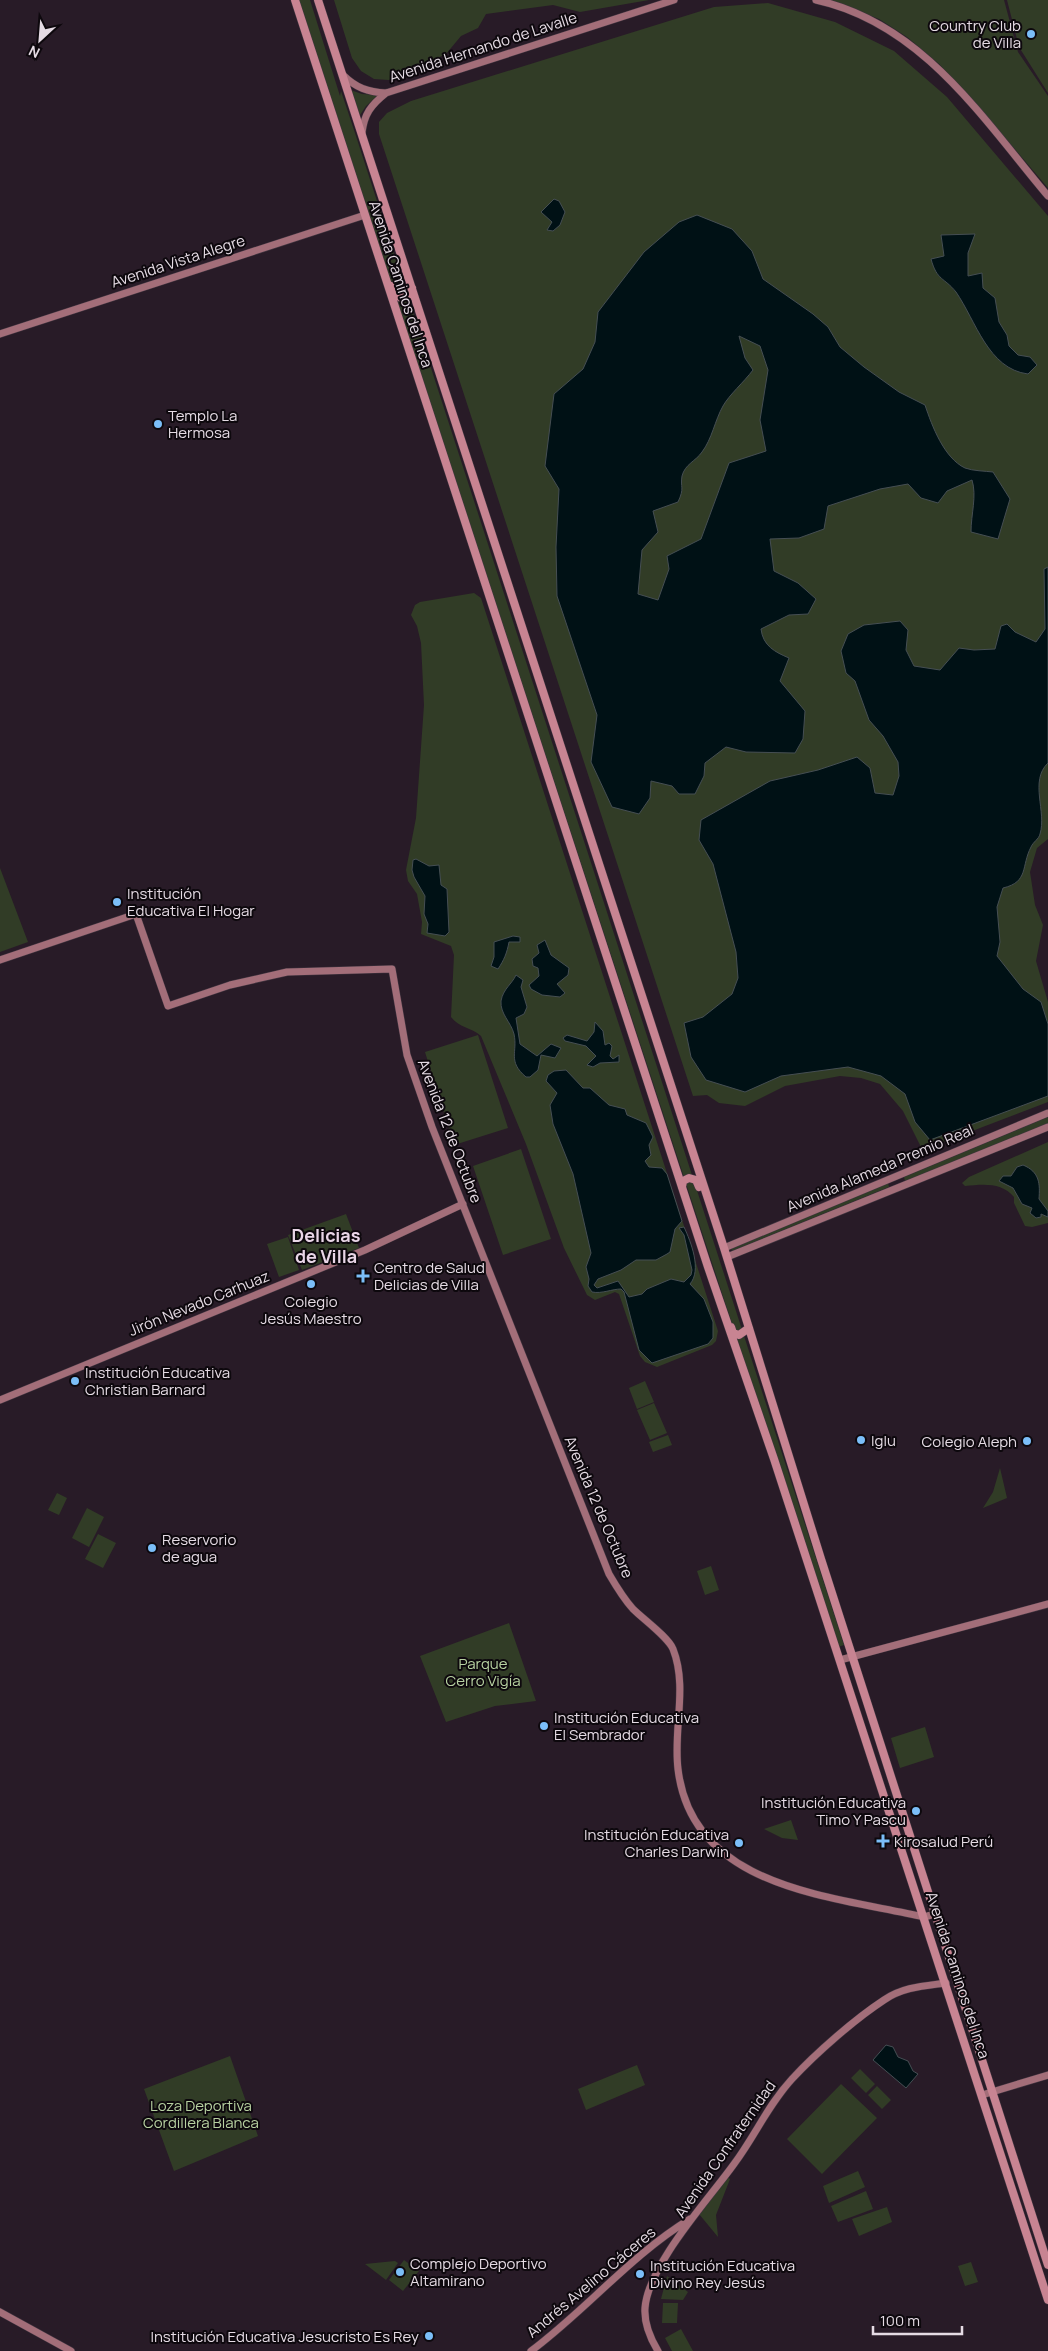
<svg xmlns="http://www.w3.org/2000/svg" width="1048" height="2351" viewBox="0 0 1048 2351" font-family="Manrope,sans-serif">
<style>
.green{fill:#313c26}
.water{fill:#001115;stroke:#454e53;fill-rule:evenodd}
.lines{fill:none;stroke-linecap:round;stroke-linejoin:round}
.secondary-casing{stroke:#423641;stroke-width:8}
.primary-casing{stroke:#423641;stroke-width:9}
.secondary{stroke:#a36e79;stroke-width:7}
.primary{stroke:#c88492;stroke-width:8}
.poi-dot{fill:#7bbef8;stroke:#0d080d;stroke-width:2}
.labels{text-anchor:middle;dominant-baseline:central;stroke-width:4;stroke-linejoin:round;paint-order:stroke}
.poi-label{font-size:15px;fill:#e5dbe4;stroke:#0d080d;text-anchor:start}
.street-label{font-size:15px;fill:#e5dbe4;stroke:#0d080d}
.park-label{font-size:15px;fill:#b7d1a1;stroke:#0d080d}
.quarter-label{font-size:18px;font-weight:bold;fill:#e9d6e7;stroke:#0d080d}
</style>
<rect width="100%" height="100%" fill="#281b27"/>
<path class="green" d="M 298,0 L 310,0 L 340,96 L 341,91 L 355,133 L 844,1645 L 838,1647 Z
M 334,0 L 649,0 L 580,12 L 553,5 L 486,14 L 478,28 L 461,36 L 446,54 L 389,80 L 374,79 L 361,71 L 352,58 Z
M 830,0 L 1004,0 L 1018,52 L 1048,96 L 1048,188 L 972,99 L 939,64 L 907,37 L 879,19 Z
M 1007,0 L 1048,0 L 1048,93 L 1019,47 Z
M 768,3 L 835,22 L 894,51 L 947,97 L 1048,216 L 1048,839 L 1037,848 L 1030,872 L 1035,905 L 1043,925 L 1036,961 L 1048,1002 L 1048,1102 L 933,1146 L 921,1147 L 903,1111 L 880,1084 L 861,1078 L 840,1076 L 785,1086 L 745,1106 L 719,1103 L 707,1095 L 693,1096 L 379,134 L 379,122 L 387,113 L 411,101 L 714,7 Z
M 348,89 L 362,94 L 378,95 L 366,106 L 358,118 Z
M 474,593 L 481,598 L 718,1331 L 716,1341 L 712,1345 L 657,1367 L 645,1362 L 640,1356 L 619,1294 L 615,1292 L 595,1300 L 587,1295 L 564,1248 L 526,1144 L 481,1036 C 471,1027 459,1028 451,1017 L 454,955 L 451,946 L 421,934 L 422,922 L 417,894 L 408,881 L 406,870 L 416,818 L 424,705 L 421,643 L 417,626 L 411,615 L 415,605 L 420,602 Z
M 0,868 L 28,942 L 0,952 Z
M 478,1035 L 508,1128 L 454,1145 L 425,1052 Z
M 1048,1117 L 1048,1124 L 905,1181 L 904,1177 Z
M 1048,1142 L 1048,1223 L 1032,1227 L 1025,1226 L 1014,1203 L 1014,1197 C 1002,1182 983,1184 965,1186 L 962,1183 L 969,1177 Z
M 521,1149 L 551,1239 L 503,1255 L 473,1166 Z
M 888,1183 L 889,1187 L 732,1251 L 731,1248 Z
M 346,1214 L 359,1248 L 302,1270 L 288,1235 Z
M 288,1237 L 299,1270 L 279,1277 L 267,1244 Z
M 645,1381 L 654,1402 L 637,1409 L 629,1388 Z
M 654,1403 L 667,1433 L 650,1440 L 637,1410 Z
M 668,1435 L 672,1445 L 653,1452 L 649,1442 Z
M 1000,1468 L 1007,1498 L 983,1508 L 993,1492 Z
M 57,1493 L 67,1498 L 59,1515 L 48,1510 Z
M 87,1508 L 104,1517 L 89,1547 L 72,1538 Z
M 98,1534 L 116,1543 L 103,1568 L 85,1559 Z
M 711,1566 L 719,1590 L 705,1595 L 697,1571 Z
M 509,1623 L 536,1701 L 495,1706 L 446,1722 L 420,1656 Z
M 925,1727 L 934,1757 L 900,1768 L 891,1738 Z
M 791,1820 L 798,1840 L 782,1838 L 764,1829 Z
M 230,2056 L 258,2136 L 174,2171 L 144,2089 Z
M 637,2065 L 645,2085 L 586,2110 L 578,2089 Z
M 860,2069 L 875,2084 L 866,2093 L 851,2078 Z
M 841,2084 L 877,2118 L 822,2174 L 787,2139 Z
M 877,2086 L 891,2100 L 882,2109 L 868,2095 Z
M 858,2171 L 865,2187 L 829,2203 L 823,2186 Z
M 727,2177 L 730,2179 L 716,2215 L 718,2237 L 699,2214 Z
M 866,2191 L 873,2209 L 838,2222 L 831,2206 Z
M 887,2207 L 892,2222 L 859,2236 L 852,2219 Z
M 404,2260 L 419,2271 L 403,2291 L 389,2280 Z
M 395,2261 L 398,2263 L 386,2280 L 365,2264 Z
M 971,2262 L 978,2282 L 965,2286 L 958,2266 Z
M 667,2276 L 688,2292 L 683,2300 L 661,2299 Z
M 663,2303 L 678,2303 L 677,2323 L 662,2323 Z
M 681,2329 L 693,2351 L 672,2351 L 665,2338 Z"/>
<path class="water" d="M 554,199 L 559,201 L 565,212 L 560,225 L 553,231 L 547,230 L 552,222 L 541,212 Z
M 697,215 L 732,229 L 752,251 L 763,279 L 813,314 L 828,327 L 840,347 L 864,367 L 899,392 L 925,405 C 932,426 944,458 965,468 C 973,471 985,471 993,472 L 1010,499 L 998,539 L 971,532 C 971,514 977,496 972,480 L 947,491 L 938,503 L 921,498 L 908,484 L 880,489 L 828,506 L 824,529 L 799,538 L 770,539 L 774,571 L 798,583 L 816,599 L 808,614 L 789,615 L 761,629 C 763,646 775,652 789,658 L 780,681 L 805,711 L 803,739 L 795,753 L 746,752 L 726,747 L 705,763 L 704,776 L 695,794 L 679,794 L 672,786 L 651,781 L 650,798 L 639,814 L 612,807 L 591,762 L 597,715 L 557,596 L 556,547 L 559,489 L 545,466 L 554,394 L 583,369 L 595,342 L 598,312 L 644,252 L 679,222 ZM 739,336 L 760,346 L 768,370 L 760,420 L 766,451 L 729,463 L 701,539 L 667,556 L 669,569 L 658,600 L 638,594 L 642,550 L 658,532 L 653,511 L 678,502 C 685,487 680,488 682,476 C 685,464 696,461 702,452 C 712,439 715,420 723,406 C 729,395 744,382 753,370 L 745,358 Z
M 975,234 L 968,253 L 968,276 L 982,273 L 983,288 L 995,298 L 999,322 L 1007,335 L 1009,346 L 1018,355 L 1030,357 L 1037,365 L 1028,374 C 988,369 976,321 956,292 C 944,277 937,281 931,259 L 944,256 L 941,235 Z
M 1048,567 L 1048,763 C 1029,781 1047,812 1040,834 C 1039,839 1033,842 1031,847 C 1021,866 1029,882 1003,888 L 997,907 L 1000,942 L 997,956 L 1023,989 L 1041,1002 L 1048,1024 L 1048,1096 L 930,1140 L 915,1122 L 905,1094 L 881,1076 L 848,1067 L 781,1076 L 745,1092 L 706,1080 L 691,1057 L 684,1023 L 703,1017 L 732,994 L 738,978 L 736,952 L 713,864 L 699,840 L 701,820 L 770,781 L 818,770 L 857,757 L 870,768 L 875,793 L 893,795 L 899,776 L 898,762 L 883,736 L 869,720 L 855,681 L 846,673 L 841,651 L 848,634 L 864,625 L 900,621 L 908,630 L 906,650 L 914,666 L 940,670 L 959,648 L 974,650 L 995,649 L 1001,626 L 1007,624 L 1015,632 L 1036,642 L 1045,629 L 1044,569 Z
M 416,859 L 429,866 L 439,865 L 441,885 L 447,889 L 449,932 L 445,936 L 427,933 L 428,924 L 424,914 L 425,896 L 414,877 L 412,870 L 413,860 Z
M 513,936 L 520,937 L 520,942 L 509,942 C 507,953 504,960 498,969 L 491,966 L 494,957 L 494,942 Z
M 545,940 L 551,955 L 569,968 L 568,975 L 557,984 L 565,993 L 560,997 L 542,995 L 531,989 L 529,985 L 539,976 L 538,968 L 533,966 L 532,959 L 539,953 L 537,945 Z
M 516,975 L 523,980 L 521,987 L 527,1007 L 524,1014 L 516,1018 L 520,1044 L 537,1056 L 551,1044 L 561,1048 L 555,1058 L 541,1055 L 538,1070 L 530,1077 L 526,1077 C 507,1061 518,1052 514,1034 C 511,1022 500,1014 501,1001 C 503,989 512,984 516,975 Z
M 595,1022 L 603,1031 L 605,1045 L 609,1043 L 612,1046 L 610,1056 L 613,1059 L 619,1055 L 619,1062 L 600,1063 L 593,1067 L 587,1065 L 596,1056 L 586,1046 L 565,1041 L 563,1038 L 567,1035 L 587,1041 L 594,1032 Z
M 566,1070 L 583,1088 L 590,1088 L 609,1105 L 625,1109 L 627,1115 L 646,1123 L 653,1137 L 649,1145 L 651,1155 L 645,1161 L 649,1167 L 662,1168 L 667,1174 L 682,1221 L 675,1229 L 670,1252 L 667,1254 L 656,1260 L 636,1260 L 621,1270 L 598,1279 L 594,1285 L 597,1288 L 618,1281 L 629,1297 L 642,1294 L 647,1289 L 671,1279 L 684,1282 L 691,1275 L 692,1270 L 684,1235 L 679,1228 L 684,1227 C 691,1242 702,1270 690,1284 L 704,1299 L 713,1322 L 713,1338 L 708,1344 L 652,1363 L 639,1350 L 624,1292 L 621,1289 C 612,1289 602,1294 592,1292 L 588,1286 L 589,1279 L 586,1267 L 591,1253 L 573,1174 L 553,1124 L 550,1105 L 557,1093 L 546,1081 L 548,1075 L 554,1071 Z
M 1023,1165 C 1040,1172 1040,1184 1039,1199 L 1048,1211 L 1048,1217 L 1041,1214 L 1041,1217 L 1036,1218 L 1030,1213 L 1032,1208 L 1022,1204 L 1013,1188 L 999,1181 L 1003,1176 L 1011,1176 L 1017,1167 Z
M 886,2045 L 893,2047 L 898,2057 L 908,2061 L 913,2071 L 918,2074 L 906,2088 L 873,2060 Z"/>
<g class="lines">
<defs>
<path id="secondary" d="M 816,0 C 922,23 983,119 1048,196
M 343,75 C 356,88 368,92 386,93 L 674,0
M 362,133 C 364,114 371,105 386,93
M 0,334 L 365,215
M 0,960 L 136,914 L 168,1006 L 230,985 L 287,972 L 392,969 L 407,1055 L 432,1127 L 609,1574 C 616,1586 623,1598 633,1609 C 643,1619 668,1637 673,1649 C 688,1687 673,1729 678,1769 C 692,1889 832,1896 924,1917 L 935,1914
M 724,1248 L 1048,1113
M 727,1257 L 1048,1127
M 0,1400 L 365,1250 L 463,1204
M 840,1660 L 1048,1604
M 982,2095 L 1048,2075
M 0,2312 L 71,2351
M 531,2351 C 586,2310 631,2255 690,2219
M 658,2351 C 650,2338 644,2323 645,2308 C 648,2265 709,2199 734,2164 C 755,2136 768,2105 792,2079 C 816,2053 855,2019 884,2000 C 903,1987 924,1986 946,1983"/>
<path id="primary" d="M 295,0 L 708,1267 L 774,1459 L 1048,2300
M 318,0 L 724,1248 L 821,1559 L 1048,2265
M 392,286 L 395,294 L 401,298 L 408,295 L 412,288
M 682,1187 L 683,1181 L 689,1178 L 696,1180 L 699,1187
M 731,1327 L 733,1333 L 739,1335 L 749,1328"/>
</defs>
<use href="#secondary" class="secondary-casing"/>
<use href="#primary" class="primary-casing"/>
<use href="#secondary" class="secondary"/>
<use href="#primary" class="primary"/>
</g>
<g class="poi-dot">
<circle cx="1031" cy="34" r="5"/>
<circle cx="158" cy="424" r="5"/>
<circle cx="117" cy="902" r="5"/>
<path d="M360.5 1268.5h5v5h5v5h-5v5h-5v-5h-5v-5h5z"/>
<circle cx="311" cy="1284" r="5"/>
<circle cx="75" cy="1381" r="5"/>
<circle cx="861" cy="1440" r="5"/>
<circle cx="1027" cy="1441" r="5"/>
<circle cx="152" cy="1548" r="5"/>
<circle cx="544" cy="1726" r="5"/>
<circle cx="916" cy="1811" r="5"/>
<path d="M880.5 1833.5h5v5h5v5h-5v5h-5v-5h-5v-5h5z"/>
<circle cx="739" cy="1843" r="5"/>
<circle cx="400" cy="2272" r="5"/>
<circle cx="640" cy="2274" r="5"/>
<circle cx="429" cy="2336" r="5"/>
</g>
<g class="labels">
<g class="poi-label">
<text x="1021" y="25" text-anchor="end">Country Club<tspan x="1021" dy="17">de Villa</tspan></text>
<text x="168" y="415">Templo La<tspan x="168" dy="17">Hermosa</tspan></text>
<text x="127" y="893">Institución<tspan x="127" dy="17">Educativa El Hogar</tspan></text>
<text x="374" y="1267">Centro de Salud<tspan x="374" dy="17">Delicias de Villa</tspan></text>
<text x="311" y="1301" text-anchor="middle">Colegio<tspan x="311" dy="17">Jesús Maestro</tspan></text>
<text x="85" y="1372">Institución Educativa<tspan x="85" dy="17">Christian Barnard</tspan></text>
<text x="871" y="1440">Iglu</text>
<text x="1017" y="1441" text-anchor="end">Colegio Aleph</text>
<text x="162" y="1539">Reservorio<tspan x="162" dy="17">de agua</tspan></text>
<text x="554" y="1717">Institución Educativa<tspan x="554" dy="17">El Sembrador</tspan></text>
<text x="906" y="1802" text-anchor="end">Institución Educativa<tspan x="906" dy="17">Timo Y Pascu</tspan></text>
<text x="729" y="1834" text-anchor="end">Institución Educativa<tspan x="729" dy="17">Charles Darwin</tspan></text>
<text x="894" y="1841">Kirosalud Perú</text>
<text x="410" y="2263">Complejo Deportivo<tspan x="410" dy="17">Altamirano</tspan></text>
<text x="650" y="2265">Institución Educativa<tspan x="650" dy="17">Divino Rey Jesús</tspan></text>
<text x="419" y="2336" text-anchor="end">Institución Educativa Jesucristo Es Rey</text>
</g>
<g class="street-label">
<text transform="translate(483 47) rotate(-18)">Avenida Hernando de Lavalle</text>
<text transform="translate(178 261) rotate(-18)">Avenida Vista Alegre</text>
<text transform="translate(401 284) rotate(72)">Avenida Caminos del Inca</text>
<text transform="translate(450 1131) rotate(69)">Avenida 12 de Octubre</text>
<text transform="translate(880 1168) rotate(-23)">Avenida Alameda Premio Real</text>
<text transform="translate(199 1303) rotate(-22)">Jirón Nevado Carhuaz</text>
<text transform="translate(599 1507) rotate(67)">Avenida 12 de Octubre</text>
<text transform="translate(958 1975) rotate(72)">Avenida Caminos del Inca</text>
<text transform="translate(725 2149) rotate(-55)">Avenida Confraternidad</text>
<text transform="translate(591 2282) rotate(-40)">Andrés Avelino Cáceres</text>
</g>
<g class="park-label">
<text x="483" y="1663">Parque<tspan x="483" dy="17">Cerro Vigía</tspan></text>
<text x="201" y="2105">Loza Deportiva<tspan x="201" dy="17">Cordillera Blanca</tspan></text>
</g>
<g class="quarter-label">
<text x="326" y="1235">Delicias<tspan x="326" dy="21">de Villa</tspan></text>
</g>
</g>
<g transform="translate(40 40) rotate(206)" stroke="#0d080d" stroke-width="4" paint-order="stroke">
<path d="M0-4L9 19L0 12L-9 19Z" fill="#e5dbe4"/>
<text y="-8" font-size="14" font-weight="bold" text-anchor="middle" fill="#e5dbe4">N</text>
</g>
<path d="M873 2326v8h89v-8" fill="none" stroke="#e5dbe4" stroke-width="2.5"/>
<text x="880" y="2326" font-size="15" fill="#e5dbe4" stroke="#0d080d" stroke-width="4" paint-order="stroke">100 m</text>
</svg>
